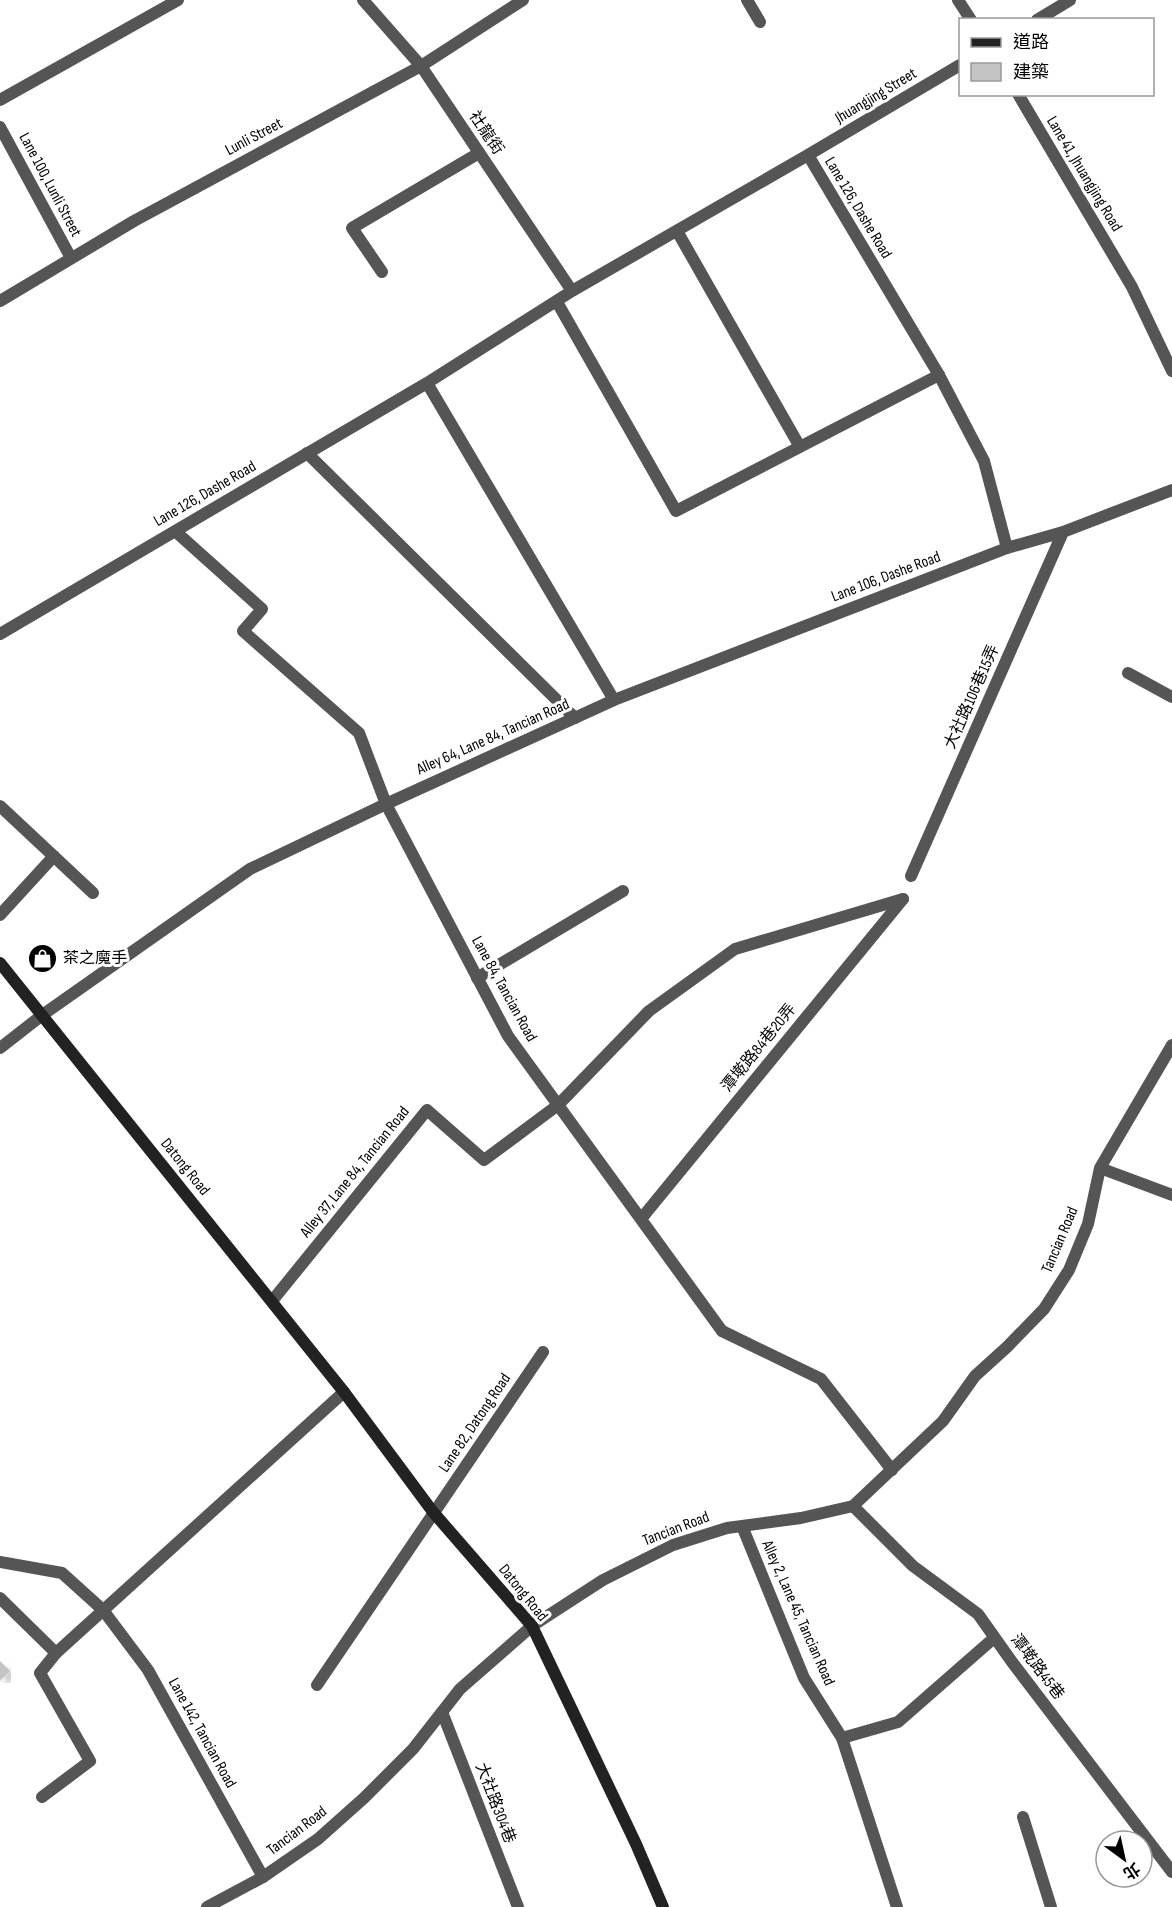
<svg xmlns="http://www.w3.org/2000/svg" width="1172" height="1907" viewBox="0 0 1172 1907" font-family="'Sofia Sans Condensed','Noto Sans TC',sans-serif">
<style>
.building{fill:#c4c4c4;filter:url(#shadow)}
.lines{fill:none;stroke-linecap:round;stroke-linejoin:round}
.lane{stroke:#555;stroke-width:12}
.street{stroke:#555;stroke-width:12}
.secondary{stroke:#222;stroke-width:12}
.labels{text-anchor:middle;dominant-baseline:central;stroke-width:6;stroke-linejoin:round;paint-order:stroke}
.street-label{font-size:16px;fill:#000;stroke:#fff}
.poi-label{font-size:16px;fill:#000;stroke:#fff;text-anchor:start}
</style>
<defs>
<filter id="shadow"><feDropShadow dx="5.5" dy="5.5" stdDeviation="3" flood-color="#0004"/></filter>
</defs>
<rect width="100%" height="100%" fill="#fff"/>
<path class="building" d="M 0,1661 L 10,1671 L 0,1681 Z"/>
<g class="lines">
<path class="lane" d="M 382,272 L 352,228 L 479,153
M 939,375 L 984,461 L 1007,548
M 307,453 L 575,718
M 1128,673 L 1172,697
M 0,806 L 93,893
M 0,915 L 54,856
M 477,978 L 623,891
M 272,1301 L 427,1110 L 484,1160 L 558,1105 L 649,1011 L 735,949 L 903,899
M 722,1331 L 821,1379 L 892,1470
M 0,1562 L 62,1573 L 103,1610 L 148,1670 L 263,1877
M 317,1685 L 543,1352
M 442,1712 L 518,1907
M 842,1738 L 897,1907
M 42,1797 L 90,1761 L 40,1673 L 56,1653
M 1023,1817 L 1051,1907"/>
<path class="street" d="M 363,0 L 421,66 L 572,291
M 747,0 L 760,22
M 958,0 L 971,20
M 1037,20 L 1070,0
M 1018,94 L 1132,287 L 1172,371
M 0,100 L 178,0
M 0,127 L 71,258
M 808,155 L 960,65
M 677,231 L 800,447
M 0,301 L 134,221 L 421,66 L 523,0
M 427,383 L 614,700
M 175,531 L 262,609 L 243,631 L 359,733 L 386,804 L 508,1036 L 722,1331
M 0,634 L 427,383 L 572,291 L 808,155 L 939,375 L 676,511 L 557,302
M 911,876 L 1063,532
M 0,1048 L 41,1016 L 250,869 L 386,804 L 614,700 L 1007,548 L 1063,532 L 1172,490
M 1100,1168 L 1172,1195
M 641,1219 L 903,899
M 853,1506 L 913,1566 L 978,1614 L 1012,1662 L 1172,1872
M 742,1526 L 804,1678 L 842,1738 L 898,1722 L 994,1638
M 0,1598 L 56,1653 L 344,1392
M 207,1907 L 263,1877 L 318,1839 L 364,1798 L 413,1749 L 460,1689 L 532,1626 L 603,1580 L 673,1545 L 727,1528 L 801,1518 L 853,1506 L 943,1421 L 975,1376 L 1007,1347 L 1044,1309 L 1069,1270 L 1088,1224 L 1100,1168 L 1172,1045"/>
<path class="secondary" d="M 0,963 L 344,1392 L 433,1512 L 532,1626 L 636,1844 L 663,1907"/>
</g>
<defs>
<symbol id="shop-disc" viewBox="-11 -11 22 22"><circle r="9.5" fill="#000" stroke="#fff"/><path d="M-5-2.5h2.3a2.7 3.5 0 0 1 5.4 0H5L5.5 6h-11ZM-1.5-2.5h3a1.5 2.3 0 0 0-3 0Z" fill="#fff"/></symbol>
</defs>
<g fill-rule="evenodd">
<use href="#shop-disc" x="26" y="942" width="33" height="33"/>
</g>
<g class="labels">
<g class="street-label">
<text transform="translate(876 96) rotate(-31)">Jhuangjing Street</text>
<text transform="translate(486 133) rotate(56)">社龍街</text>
<text transform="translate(254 137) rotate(-28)">Lunli Street</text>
<text transform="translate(1084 174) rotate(59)">Lane 41, Jhuangjing Road</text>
<text transform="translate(50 185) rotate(62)">Lane 100, Lunli Street</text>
<text transform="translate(858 208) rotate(59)">Lane 126, Dashe Road</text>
<text transform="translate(205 494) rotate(-30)">Lane 126, Dashe Road</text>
<text transform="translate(886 577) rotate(-21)">Lane 106, Dashe Road</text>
<text transform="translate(972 697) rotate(-66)">大社路106巷15弄</text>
<text transform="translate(493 737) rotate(-24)">Alley 64, Lane 84, Tancian Road</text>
<text transform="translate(504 989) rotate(61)">Lane 84, Tancian Road</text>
<text transform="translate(759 1048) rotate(-51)">潭墘路84巷20弄</text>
<text transform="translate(185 1167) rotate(51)">Datong Road</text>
<text transform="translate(355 1172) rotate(-51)">Alley 37, Lane 84, Tancian Road</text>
<text transform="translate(1060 1240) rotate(-67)">Tancian Road</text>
<text transform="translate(475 1423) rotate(-56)">Lane 82, Datong Road</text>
<text transform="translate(676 1529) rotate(-21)">Tancian Road</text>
<text transform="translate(523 1593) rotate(51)">Datong Road</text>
<text transform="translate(798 1613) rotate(66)">Alley 2, Lane 45, Tancian Road</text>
<text transform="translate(1037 1667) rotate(53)">潭墘路45巷</text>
<text transform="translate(202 1733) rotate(61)">Lane 142, Tancian Road</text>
<text transform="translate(495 1803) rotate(69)">大社路304巷</text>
<text transform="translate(297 1831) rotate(-37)">Tancian Road</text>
</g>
<g class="poi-label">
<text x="63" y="958">茶之魔手</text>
</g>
</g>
<rect x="959" y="18" width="195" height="78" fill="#ffffff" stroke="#999999" stroke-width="1.5"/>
<rect x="971" y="38" width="30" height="9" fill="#222222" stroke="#999999" stroke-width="1.5"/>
<text x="1013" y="48" font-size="18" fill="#000000">道路</text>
<rect x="971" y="63" width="30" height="18" fill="#c4c4c4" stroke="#999999" stroke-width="1.5"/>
<text x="1013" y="78" font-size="18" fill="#000000">建築</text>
<g transform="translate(1124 1859) rotate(147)"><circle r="28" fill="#ffffff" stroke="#999999" stroke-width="1.5"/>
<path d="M0-4.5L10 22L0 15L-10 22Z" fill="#000000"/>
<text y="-9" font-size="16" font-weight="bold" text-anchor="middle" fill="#000000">北</text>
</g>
</svg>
